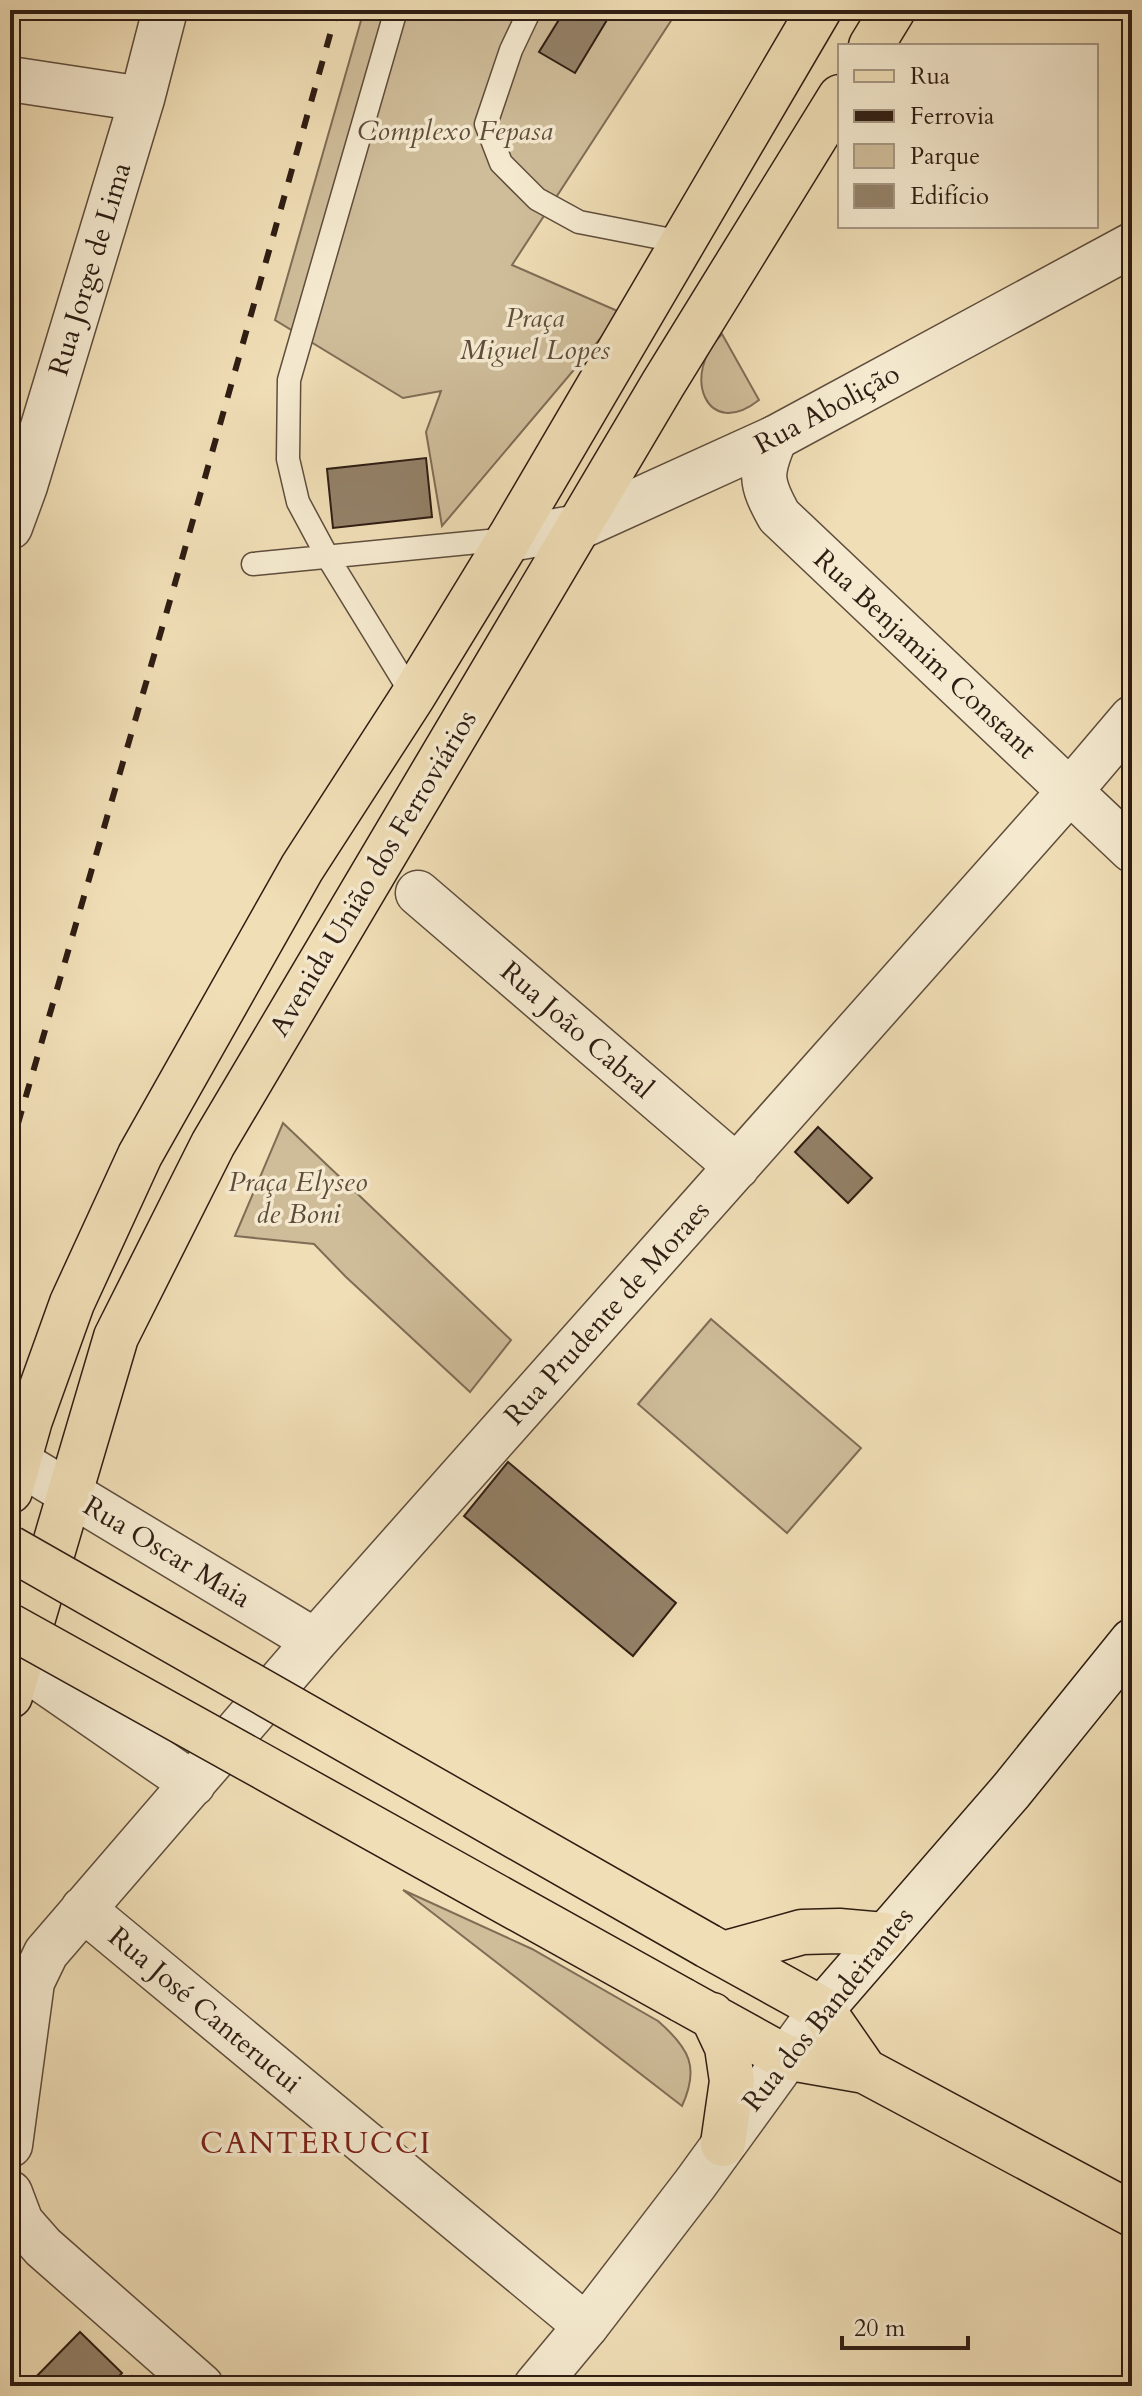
<svg xmlns="http://www.w3.org/2000/svg" width="1142" height="2396" viewBox="0 0 1142 2396" font-family="Cardo,serif">
<style>
.green{fill:#cfbd9a;stroke:#7f6d56;stroke-width:2}
.building{fill:#938168;stroke:#2f1d13;stroke-width:2}
.lines{fill:none;stroke-linecap:round;stroke-linejoin:round}
.service-casing{stroke:#5f4d3c;stroke-width:25}
.minor-casing{stroke:#5f4d3c;stroke-width:47}
.tertiary-casing{stroke:#5f4d3c;stroke-width:47}
.secondary-casing{stroke:#2f1d13;stroke-width:47}
.primary-casing{stroke:#2f1d13;stroke-width:47}
.service{stroke:#f5ead0;stroke-width:22}
.minor{stroke:#f5ead0;stroke-width:44}
.tertiary{stroke:#f5ead0;stroke-width:44}
.secondary{stroke:#f5ead0;stroke-width:44}
.primary{stroke:#f0deb6;stroke-width:44}
.rail{stroke:#2f1d13;stroke-width:6;stroke-dasharray:14 14;stroke-linecap:butt}
.primary-bridge-casing{stroke:#2f1d13;stroke-width:47;stroke-linecap:butt}
.primary-bridge{stroke:#f0deb6;stroke-width:44}
.labels{text-anchor:middle;dominant-baseline:central;stroke-width:7;stroke-linejoin:round;paint-order:stroke}
.park-label{font-size:28px;font-style:italic;fill:#5f4d3c;stroke:#f5ead0}
.street-label{font-size:28px;fill:#2f1d13;stroke:#f5ead0}
.neighbourhood-label{font-size:30px;letter-spacing:2px;fill:#7a1f14;stroke:#f5ead0}
</style>
<rect width="100%" height="100%" fill="#f0deb6"/>
<filter id="stains"><feTurbulence type="fractalNoise" baseFrequency=".0025" numOctaves="4"/><feColorMatrix values="0 0 0 0 .2 0 0 0 0 .09 0 0 0 0 .02 0 0 0 .5 -.17"/></filter>
<radialGradient id="worn" r=".72"><stop offset=".6" stop-color="#630" stop-opacity="0"/><stop offset="1" stop-color="#630" stop-opacity=".3"/></radialGradient>
<path class="green" d="M 364,10 L 678,10 L 512,265 L 622,313 L 442,526 L 426,432 L 441,391 L 403,398 L 275,320 Z
M 722,334 L 759,400 C 707,441 680,375 722,334 Z
M 283,1123 L 511,1340 L 470,1392 L 346,1277 L 314,1244 L 235,1236 Z
M 711,1319 L 861,1448 L 787,1533 L 638,1404 Z
M 403,1890 L 532,1949 L 658,2021 C 689,2048 700,2067 682,2106 Z"/>
<path class="building" d="M 565,10 L 613,10 L 575,73 L 539,52 Z
M 426,458 L 432,517 L 333,528 L 327,469 Z
M 818,1127 L 872,1178 L 848,1203 L 795,1152 Z
M 508,1462 L 676,1603 L 633,1656 L 464,1516 Z
M 80,2332 L 122,2373 L 110,2386 L 27,2386 Z
M 132,2376 L 142,2386 L 122,2386 Z"/>
<g class="lines">
<defs>
<path id="service" d="M 396,10 L 289,380 L 288,459 L 298,502 L 327,556 L 413,696
M 530,10 L 511,50 L 486,124 L 501,163 L 537,199 L 579,222 L 682,242
M 253,564 L 509,539"/>
<path id="minor" d="M 10,79 L 142,99
M 10,527 L 25,486 L 142,99 L 165,10
M 509,539 L 579,527 L 775,438 L 1132,245
M 418,893 L 737,1167
M 18,1462 L 315,1641
M 19,1664 L 193,1784
M 83,1909 L 586,2326
M 10,2145 L 32,1982 L 46,1953 L 315,1641 L 1070,791 L 1132,718
M 10,2193 L 21,2222 L 43,2247 L 201,2386"/>
<path id="tertiary" d="M 775,438 C 760,473 760,482 779,516 L 1132,850
M 536,2386 L 586,2326 L 695,2184 L 822,2009"/>
<path id="secondary" d="M 822,2009 L 1011,1791 L 1132,1641"/>
<path id="primary" d="M 871,46 L 893,10
M 10,1491 L 30,1420 L 72,1303 L 140,1155 L 302,868 L 413,696 L 509,539 L 819,10
M 10,1696 L 116,1337 L 213,1144 L 663,384 L 840,97
M 708,1946 L 822,2009 L 865,2071
M 723,1954 L 802,1932 L 839,1931 L 884,1935
M 682,2000 L 785,2057 L 865,2071 L 1132,2214
M 712,2015 L 727,2047 L 732,2081 L 723,2144"/>
</defs>
<use href="#service" class="service-casing"/>
<use href="#minor" class="minor-casing"/>
<use href="#tertiary" class="tertiary-casing"/>
<use href="#secondary" class="secondary-casing"/>
<use href="#primary" class="primary-casing"/>
<use href="#service" class="service"/>
<use href="#minor" class="minor"/>
<use href="#tertiary" class="tertiary"/>
<use href="#secondary" class="secondary"/>
<use href="#primary" class="primary"/>
<path class="rail" d="M 10,1151 L 180,566 L 337,10"/>
<defs>
<path id="primary-bridge" d="M 10,1548 L 708,1946
M 10,1626 L 682,2000"/>
</defs>
<use href="#primary-bridge" class="primary-bridge-casing"/>
<use href="#primary-bridge" class="primary-bridge"/>
</g>
<g class="labels">
<g class="park-label">
<text x="455" y="131">Complexo Fepasa</text>
<text x="535" y="318">Praça<tspan x="535" dy="32">Miguel Lopes</tspan></text>
<text x="298" y="1182">Praça Elyseo<tspan x="298" dy="32">de Boni</tspan></text>
</g>
<g class="street-label">
<text transform="translate(90 269) rotate(-73)">Rua Jorge de Lima</text>
<text transform="translate(827 409) rotate(-28)">Rua Abolição</text>
<text transform="translate(925 654) rotate(43)">Rua Benjamim Constant</text>
<text transform="translate(373 873) rotate(-59)">Avenida União dos Ferroviários</text>
<text transform="translate(577 1030) rotate(41)">Rua João Cabral</text>
<text transform="translate(607 1313) rotate(-48)">Rua Prudente de Moraes</text>
<text transform="translate(167 1552) rotate(31)">Rua Oscar Maia</text>
<text transform="translate(828 2009) rotate(-51)">Rua dos Bandeirantes</text>
<text transform="translate(205 2010) rotate(40)">Rua José Canterucui</text>
</g>
<g class="neighbourhood-label">
<text x="316" y="2143">CANTERUCCI</text>
</g>
</g>
<rect width="1142" height="2396" fill="none" stroke="#f0deb6" stroke-width="40"/>
<rect x="12" y="12" width="1118" height="2372" fill="none" stroke="#2f1d13" stroke-width="4"/>
<rect x="20" y="20" width="1102" height="2356" fill="none" stroke="#2f1d13" stroke-width="2"/>
<rect x="838" y="44" width="260" height="184" fill="#f5ead0" stroke="#a69884" stroke-width="2"/>
<rect x="854" y="70" width="40" height="12" fill="#f0deb6" stroke="#a69884" stroke-width="2"/>
<text x="910" y="84" font-size="24" fill="#2f1d13">Rua</text>
<rect x="854" y="110" width="40" height="12" fill="#2f1d13" stroke="#a69884" stroke-width="2"/>
<text x="910" y="124" font-size="24" fill="#2f1d13">Ferrovia</text>
<rect x="854" y="144" width="40" height="24" fill="#cfbd9a" stroke="#a69884" stroke-width="2"/>
<text x="910" y="164" font-size="24" fill="#2f1d13">Parque</text>
<rect x="854" y="184" width="40" height="24" fill="#938168" stroke="#a69884" stroke-width="2"/>
<text x="910" y="204" font-size="24" fill="#2f1d13">Edifício</text>
<path d="M842 2336v12h126v-12" fill="none" stroke="#2f1d13" stroke-width="4"/>
<text x="854" y="2336" font-size="24" fill="#2f1d13" stroke="#f5ead0" stroke-width="6" paint-order="stroke">20 m</text>
<rect width="100%" height="100%" filter="url(#stains)"/>
<rect width="100%" height="100%" fill="url(#worn)"/>
</svg>
